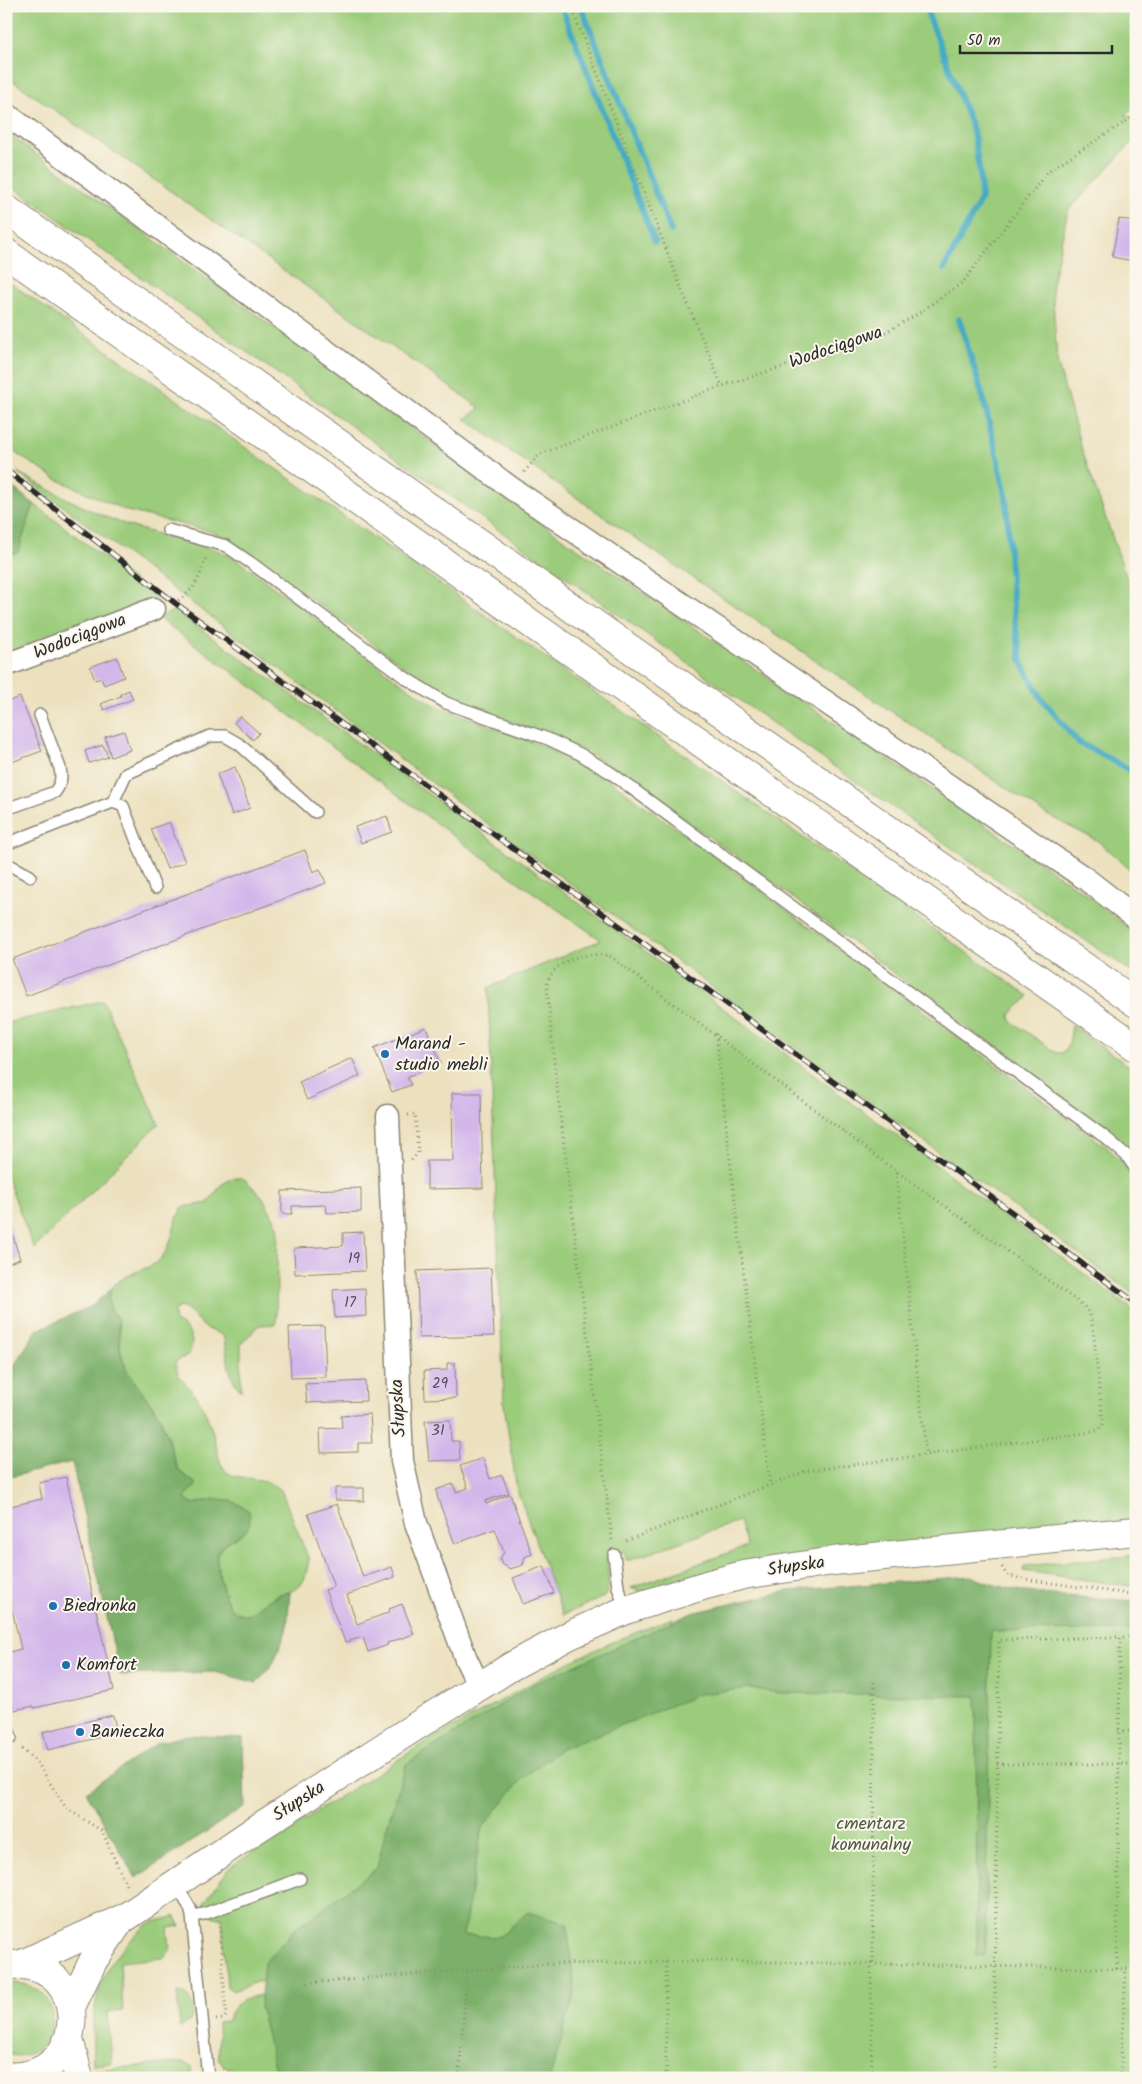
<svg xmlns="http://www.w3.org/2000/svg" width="1142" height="2084" viewBox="0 0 1142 2084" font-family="Kalam,sans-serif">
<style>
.green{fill:#9bcc7b;stroke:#637c53}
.forest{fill:#7cb06b;stroke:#546e4b}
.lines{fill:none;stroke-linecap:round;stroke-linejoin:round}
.stream{stroke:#44aac3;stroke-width:6}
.building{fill:#d3b7eb}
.service-casing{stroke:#8c8675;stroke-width:14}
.minor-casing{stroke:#8c8675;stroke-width:25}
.tertiary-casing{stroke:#8c8675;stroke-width:30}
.secondary-casing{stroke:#8c8675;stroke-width:30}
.motorway-casing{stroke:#8c8675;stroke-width:30}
.path{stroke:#8c8675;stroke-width:3;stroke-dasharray:1 4;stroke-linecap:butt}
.service{stroke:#fff;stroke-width:11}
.minor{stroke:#fff;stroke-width:22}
.tertiary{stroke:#fff;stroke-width:28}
.secondary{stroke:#fff;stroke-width:28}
.motorway{stroke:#fff;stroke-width:28}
.rail-casing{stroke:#2b2b2b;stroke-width:5.5}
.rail{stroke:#fbf7ec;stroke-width:4;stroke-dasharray:11;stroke-linecap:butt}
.poi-dot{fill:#1f6fb2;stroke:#fbf7ec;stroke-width:2}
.labels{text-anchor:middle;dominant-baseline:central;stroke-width:4;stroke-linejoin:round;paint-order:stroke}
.number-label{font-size:15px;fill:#554e5b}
.street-label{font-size:18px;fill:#2b2b2b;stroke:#fbf7ec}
.poi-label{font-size:18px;fill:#2b2b2b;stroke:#fbf7ec;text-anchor:start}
.park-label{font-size:18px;fill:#4d5b43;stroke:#fbf7ec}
</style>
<rect width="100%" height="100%" fill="#fbf7ec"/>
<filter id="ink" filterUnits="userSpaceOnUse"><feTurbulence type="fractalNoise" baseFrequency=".02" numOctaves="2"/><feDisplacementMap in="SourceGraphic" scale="10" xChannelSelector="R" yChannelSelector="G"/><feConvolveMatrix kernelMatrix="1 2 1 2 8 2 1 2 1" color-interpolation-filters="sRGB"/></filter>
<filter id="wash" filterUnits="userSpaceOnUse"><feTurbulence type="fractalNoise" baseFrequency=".0096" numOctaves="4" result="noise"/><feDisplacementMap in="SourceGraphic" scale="20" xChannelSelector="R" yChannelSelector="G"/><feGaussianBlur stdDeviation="1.12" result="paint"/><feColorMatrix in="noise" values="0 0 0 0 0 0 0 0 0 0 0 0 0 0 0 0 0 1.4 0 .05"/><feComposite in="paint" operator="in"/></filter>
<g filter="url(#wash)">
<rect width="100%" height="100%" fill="#ece1bf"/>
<path class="green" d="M 6,6 L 1136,6 L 1136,108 L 1125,114 L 1136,120 L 1136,138 L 1068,211 L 1052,284 L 1057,361 L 1082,450 L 1136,605 L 1136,875 L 1098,841 L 1045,814 C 851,684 655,555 465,419 L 480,408 L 6,76 Z
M 6,132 L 562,538 L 1095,900 L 1136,936 L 1136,975 L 836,768 L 6,182 Z
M 6,280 L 1029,996 C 1023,1004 1016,1007 1010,1015 L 1011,1021 L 1057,1053 L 1062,1053 L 1069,1044 L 1072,1026 L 1136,1071 L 1136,1157 L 1121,1142 L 754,869 L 610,766 L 583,750 L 471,706 L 434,688 L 230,540 L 209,531 L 127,511 L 56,479 L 6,447 Z
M 17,472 C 53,491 89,512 127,525 C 164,538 201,540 236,559 L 403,684 L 433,704 L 573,758 L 594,769 L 695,842 L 1109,1149 L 1125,1165 L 1136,1187 L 1136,1296 L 454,799 Z
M 34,504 L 157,598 L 140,606 L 6,657 L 6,556 L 18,551 Z
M 175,610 L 682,978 L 1136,1312 L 1136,1519 L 643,1592 L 631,1588 L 747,1546 L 739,1521 L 630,1560 L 626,1560 L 625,1551 L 607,1558 C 607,1571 612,1586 604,1597 L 563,1615 L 517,1490 L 504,1405 L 488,988 L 601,940 L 463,843 L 159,618 Z
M 103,1001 L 159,1124 L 34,1249 L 6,1175 L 6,1023 Z
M 232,1178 L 243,1178 L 262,1196 L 278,1226 L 276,1324 L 260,1325 L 241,1343 L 241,1391 C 226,1375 229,1356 223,1336 C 218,1332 213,1332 208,1329 C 196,1323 194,1310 179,1307 L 174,1311 L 175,1322 C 191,1329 196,1340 188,1356 L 179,1359 L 175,1363 L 179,1376 L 198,1398 L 207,1416 L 213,1433 L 220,1462 L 226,1472 L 234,1476 L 266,1481 L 281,1490 L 309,1560 L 305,1578 L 300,1586 L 290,1592 L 278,1594 L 248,1615 C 241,1614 235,1613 230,1607 C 225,1602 215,1562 217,1555 C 221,1544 235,1538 244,1532 L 214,1499 L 194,1504 L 185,1499 L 188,1479 C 170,1465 169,1439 160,1418 C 152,1401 136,1388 127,1371 C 119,1355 121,1340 119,1323 C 117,1314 107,1308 108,1299 C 110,1275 143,1273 158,1261 C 175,1246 171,1224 183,1207 L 208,1203 L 221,1185 Z
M 1136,1555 L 1136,1587 L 1023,1571 L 1024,1566 Z
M 1136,1603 L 1136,2078 L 298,2078 L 301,2057 L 272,1981 L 256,1982 L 233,1991 L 227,1987 L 222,1918 L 214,1918 L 207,1913 L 204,1903 L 230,1867 L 432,1738 C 476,1717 517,1690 560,1667 C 596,1648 634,1633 673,1618 L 673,1622 Z
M 176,1916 L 180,1926 L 168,1928 L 170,1951 L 163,1958 L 120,1962 L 123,2010 L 108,2012 L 112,2063 L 93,2065 C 92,2016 92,1976 130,1941 C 135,1936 141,1929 147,1925 C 155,1920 168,1919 176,1916 Z
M 15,1983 C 73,1986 59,2068 6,2054 L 6,1984 Z
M 177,1992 C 193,1993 196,2009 190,2021 L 180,2028 Z
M 295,1992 L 295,2018 L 287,2078 L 246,2078 L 231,2075 L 232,2069 L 223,2065 L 219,2058 L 218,2022 L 228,2021 C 232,1992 272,1994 295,1992 Z
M 185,2062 L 192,2066 L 192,2074 L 190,2078 L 95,2078 L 93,2070 Z"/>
<path class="forest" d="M 6,482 L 34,504 L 18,552 L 6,556 Z
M 112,1288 L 108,1299 L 111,1311 L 118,1320 L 120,1350 L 127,1371 L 160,1417 L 167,1435 L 177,1468 L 182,1474 L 194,1482 L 196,1486 L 187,1493 L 185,1499 L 194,1504 C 219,1498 227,1495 249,1511 C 256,1540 224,1534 217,1555 C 215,1562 225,1602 230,1607 C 235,1613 241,1614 248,1615 C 264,1604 270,1596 290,1592 L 287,1629 L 274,1662 L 257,1683 L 215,1672 L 120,1675 L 72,1462 L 6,1478 L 6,1378 L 37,1330 L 92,1306 Z
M 971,1576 C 1018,1598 1084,1596 1136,1601 L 1136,1630 L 991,1631 L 985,1955 L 977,1956 L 976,1696 L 779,1693 L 750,1688 L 700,1694 L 559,1750 L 522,1779 L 482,1828 L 463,1935 L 499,1937 L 528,1912 L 567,1924 L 575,1992 L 550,2078 L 304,2078 L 275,2071 L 260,2007 L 264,1963 L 294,1930 L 377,1868 L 385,1833 L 406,1764 L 534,1684 L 692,1613 L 787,1591 Z
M 187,1735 L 243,1738 L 245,1806 L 136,1878 L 86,1792 L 157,1743 Z"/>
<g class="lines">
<path class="stream" d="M 561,6 L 655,242
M 581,6 L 671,231
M 925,6 L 973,130 L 980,174 L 981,199 L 944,269
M 959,319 L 983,397 L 1006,495 L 1011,583 L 1015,624 L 1022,663 L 1041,698 L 1078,742 L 1136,773"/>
</g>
<g id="blocks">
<path class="building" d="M 1119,219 L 1136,221 L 1136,245 L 1133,261 L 1112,257 Z
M 117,657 L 124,677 L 104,685 L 101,678 L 95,680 L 90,667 Z
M 129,690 L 133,699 L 104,710 L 101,704 L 121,696 L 120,694 Z
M 20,697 L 42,751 L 6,764 L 6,702 Z
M 240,716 L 259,733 L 253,740 L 234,723 Z
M 124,731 L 130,750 L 111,757 L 105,737 Z
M 103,745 L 108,757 L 89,763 L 85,751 Z
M 235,767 L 250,808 L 232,815 L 217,774 Z
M 387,816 L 392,832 L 361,843 L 355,827 Z
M 169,822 L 185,862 L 167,869 L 151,829 Z
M 305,850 L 313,872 L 320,869 L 326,883 L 26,996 L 12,959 Z
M 426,1027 L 441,1063 L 407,1077 L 411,1085 L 392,1092 L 374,1048 Z
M 352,1058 L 360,1076 L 307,1100 L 299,1082 Z
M 452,1093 L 481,1093 L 483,1188 L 427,1189 L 427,1161 L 453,1161 Z
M 361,1188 L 361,1212 L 327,1213 L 326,1205 L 292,1206 L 292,1214 L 282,1214 L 282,1191 Z
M 6,1214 L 20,1259 L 6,1264 Z
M 363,1232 L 365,1271 L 295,1274 L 294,1248 L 343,1246 L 343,1233 Z
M 491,1268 L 494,1336 L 419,1338 L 417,1271 Z
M 365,1288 L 366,1316 L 335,1318 L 333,1290 Z
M 324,1326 L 326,1377 L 291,1378 L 289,1327 Z
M 447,1363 L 455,1363 L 456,1398 L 425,1399 L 424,1371 L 447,1370 Z
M 365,1381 L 366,1401 L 307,1403 L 305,1384 Z
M 370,1414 L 372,1443 L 358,1443 L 358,1452 L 321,1453 L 320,1429 L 342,1428 L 341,1416 Z
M 450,1420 L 451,1441 L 459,1441 L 460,1460 L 429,1461 L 425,1421 Z
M 483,1458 L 490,1479 L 502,1475 L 509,1493 L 485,1501 L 486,1504 L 510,1494 L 532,1554 L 525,1557 L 523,1565 L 510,1569 L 502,1564 L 500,1559 L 504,1552 L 495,1529 L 455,1544 L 438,1499 L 436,1490 L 453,1484 L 456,1492 L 468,1488 L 460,1466 Z
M 66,1477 L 114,1690 L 34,1708 L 34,1706 L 14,1710 L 6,1677 L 6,1653 L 21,1649 L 6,1583 L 6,1507 L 42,1499 L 39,1483 Z
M 335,1488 L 364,1488 L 364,1501 L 335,1500 Z
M 337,1504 L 363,1577 L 392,1567 L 395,1577 L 347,1595 L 357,1624 L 390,1612 L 389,1609 L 402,1604 L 414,1634 L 387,1643 L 388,1645 L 368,1652 L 363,1637 L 345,1642 L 325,1590 L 334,1587 L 308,1514 Z
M 544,1566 L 554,1593 L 523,1604 L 513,1578 Z
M 113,1715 L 117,1733 L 48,1750 L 43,1732 Z"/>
</g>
</g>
<g filter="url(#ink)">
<use href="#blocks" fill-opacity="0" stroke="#8c8675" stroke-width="1"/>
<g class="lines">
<defs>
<path id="service" d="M 168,530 L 226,546 L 251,563 L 407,679 L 446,703 L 548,739 L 580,754 L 611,773 L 1106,1138 L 1127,1156 L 1136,1169
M 113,802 L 123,806 L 155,888
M 6,809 L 55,792 C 61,784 62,778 60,768 L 40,715
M 6,844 L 113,802 L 126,774 L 210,736 L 225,736 L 239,744 L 315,812
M 6,863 L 30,876
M 614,1555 L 618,1587 L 626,1610
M 6,1722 L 11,1738 L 6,1739
M 175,1883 L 190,1908 L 192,1916 L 208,2078
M 192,1916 L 204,1914 L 300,1879"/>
<path id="minor" d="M 6,114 L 511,488 L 1086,879 L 1136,918
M 6,665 L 154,609
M 388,1116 L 402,1461 L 416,1523 L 466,1659 L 479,1686"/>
<path id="tertiary" d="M 69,2039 L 79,2078"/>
<path id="secondary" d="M 20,1965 L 126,1917 L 258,1828 L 424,1721 L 512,1666 L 570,1635 L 626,1610 L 706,1585 L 743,1575 L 833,1561 L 1136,1531
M 71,2007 L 93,1961 L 120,1921
M 6,2076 C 89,2084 96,1959 10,1965"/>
<path id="motorway" d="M 6,209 L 579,613 L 1136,1003
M 6,253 L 557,642 L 1136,1047"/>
</defs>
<use href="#service" class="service-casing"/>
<use href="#minor" class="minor-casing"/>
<use href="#tertiary" class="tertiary-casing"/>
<use href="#secondary" class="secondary-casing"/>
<use href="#motorway" class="motorway-casing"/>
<path class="path" d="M 571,6 L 684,295 L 722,386
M 524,472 L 540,454 L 722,386 L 875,338 L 913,317 L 963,282 L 1048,171 L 1136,115
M 174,603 C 197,589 198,580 207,555
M 716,1034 L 734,1195 L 770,1484
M 408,1115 L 415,1114 L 418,1153 L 411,1161
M 896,1172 L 926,1454
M 612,1540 L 555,1071 L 547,987 C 549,961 587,950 610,956 L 892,1168 L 1084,1306 L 1090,1315 L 1093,1328 L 1103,1424 L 1099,1430 L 1092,1432 L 806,1471 L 623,1542
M 1002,1567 L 1007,1575 L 1024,1579 L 1136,1595
M 1118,1731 L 1136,1731
M 22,1749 L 37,1762 L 66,1808 L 102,1831 L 127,1887
M 997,1764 L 1136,1764
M 871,1963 L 872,2078
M 873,1963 L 874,1678
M 1117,1969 L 1120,1637 L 1136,1637
M 307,1983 L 550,1964 L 719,1961 L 1136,1969
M 216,2020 L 223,2019 L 226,2016 L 220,1925
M 223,2069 L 229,2072 L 228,2078
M 459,2078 L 467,1970
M 666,2078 L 666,1962
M 994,2078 L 999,1640 L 1120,1637
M 1120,2078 L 1126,1969"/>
<use href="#service" class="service"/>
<use href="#minor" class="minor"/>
<use href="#tertiary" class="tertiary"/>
<use href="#secondary" class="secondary"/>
<use href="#motorway" class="motorway"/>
<defs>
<path id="rail" d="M 6,470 L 175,603 L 734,1009 L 1136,1303"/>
</defs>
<use href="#rail" class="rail-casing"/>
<use href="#rail" class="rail"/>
</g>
</g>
<g class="poi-dot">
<circle cx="385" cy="1054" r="5"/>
<circle cx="53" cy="1606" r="5"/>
<circle cx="66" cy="1665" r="5"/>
<circle cx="80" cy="1732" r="5"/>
</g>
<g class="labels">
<g class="number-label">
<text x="354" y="1259">19</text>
<text x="350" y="1303">17</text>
<text x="440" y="1384">29</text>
<text x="438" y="1431">31</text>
</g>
<g class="street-label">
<text transform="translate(836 348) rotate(-19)">Wodociągowa</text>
<text transform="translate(80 637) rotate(-21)">Wodociągowa</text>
<text transform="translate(399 1408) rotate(-93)">Słupska</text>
<text transform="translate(796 1567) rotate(-8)">Słupska</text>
<text transform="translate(299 1802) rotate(-33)">Słupska</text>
</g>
<g class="poi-label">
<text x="395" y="1044">Marand -<tspan x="395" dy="21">studio mebli</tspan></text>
<text x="63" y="1606">Biedronka</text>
<text x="76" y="1665">Komfort</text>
<text x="90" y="1732">Banieczka</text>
</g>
<g class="park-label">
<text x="871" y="1824">cmentarz<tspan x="871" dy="21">komunalny</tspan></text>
</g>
</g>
<rect width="1142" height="2084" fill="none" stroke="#fbf7ec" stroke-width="25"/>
<path d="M960 45v8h152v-8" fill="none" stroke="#2b2b2b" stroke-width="2.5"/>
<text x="967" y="45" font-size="15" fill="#2b2b2b" stroke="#fbf7ec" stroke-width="4" paint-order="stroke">50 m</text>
</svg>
